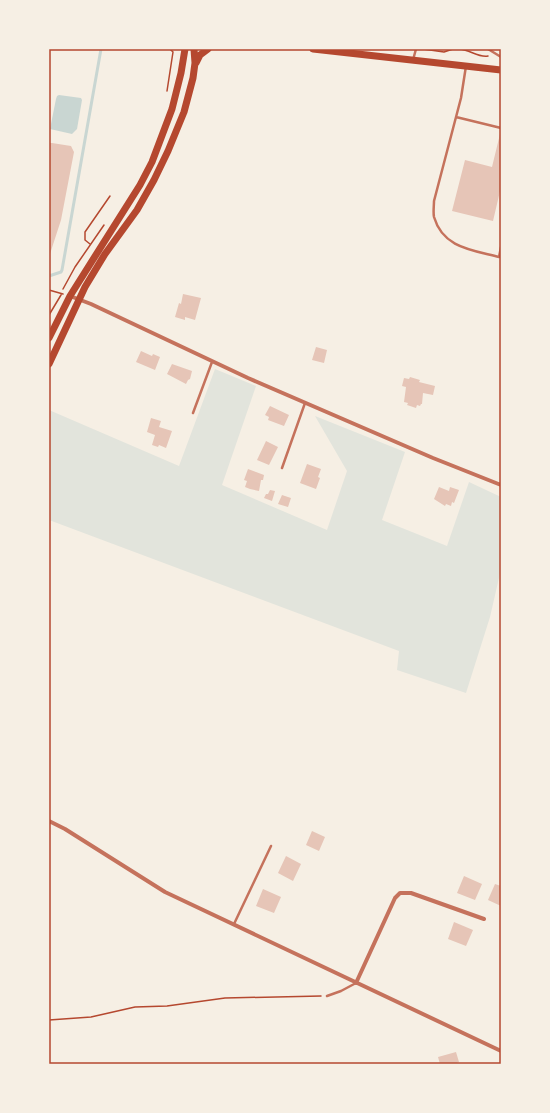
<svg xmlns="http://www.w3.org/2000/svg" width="550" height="1113" viewBox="0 0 550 1113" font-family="Montserrat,sans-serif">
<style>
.green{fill:#e2e4dc}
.water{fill:#c9d6d2}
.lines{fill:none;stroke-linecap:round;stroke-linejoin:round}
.stream{stroke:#c9d6d2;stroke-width:3}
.building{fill:#e6c5b7}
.path{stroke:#b5482f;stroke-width:1.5}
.service{stroke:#c5725c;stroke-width:2.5}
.minor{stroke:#c5725c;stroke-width:4}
.secondary{stroke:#b5482f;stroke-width:7}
.neatline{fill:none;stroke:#b5482f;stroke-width:1.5}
</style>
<rect width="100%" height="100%" fill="#f6efe4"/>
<path class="green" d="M 215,369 L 256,386 L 222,485 L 327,530 L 347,471 L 315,416 L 405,452 L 382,520 L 447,546 L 469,482 L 501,497 L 501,569 L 490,617 L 466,693 L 397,670 L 399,651 L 49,520 L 49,410 L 179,466 Z"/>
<path class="water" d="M 59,95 L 81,98 L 82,100 L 77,129 L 72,134 L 50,129 L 56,99 L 57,96 Z"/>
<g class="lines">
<path class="stream" d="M 49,276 L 61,272 L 62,270 L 101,49"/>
</g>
<path class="building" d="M 500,134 L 501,187 L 493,221 L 452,211 L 465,160 L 492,167 Z
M 50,143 L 52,143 L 71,146 L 74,152 L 61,220 L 49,257 Z
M 183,294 L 201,298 L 195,320 L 185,317 L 185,320 L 175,317 L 179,303 L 181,304 Z
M 316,347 L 327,350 L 324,363 L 312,360 Z
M 141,351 L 152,356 L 153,354 L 160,357 L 155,370 L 136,362 Z
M 172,364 L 192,371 L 190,379 L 188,380 L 186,384 L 167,374 Z
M 410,377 L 420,380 L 419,382 L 435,386 L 433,395 L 423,393 L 422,404 L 421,404 L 420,406 L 417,405 L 416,408 L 407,405 L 408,403 L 404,402 L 406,387 L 402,386 L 404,378 L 409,379 Z
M 270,406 L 289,415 L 284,426 L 268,420 L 269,417 L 265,415 Z
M 151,418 L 161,421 L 159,427 L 172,431 L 166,448 L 159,445 L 158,447 L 152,445 L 155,435 L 147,432 Z
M 266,441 L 278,447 L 269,465 L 257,460 Z
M 307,464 L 321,469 L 318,477 L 320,478 L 316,489 L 300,483 Z
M 248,469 L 264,475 L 263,480 L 261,480 L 259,491 L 250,489 L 245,487 L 247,481 L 244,480 Z
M 439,487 L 449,491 L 450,487 L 459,490 L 454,503 L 452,502 L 451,506 L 446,504 L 445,506 L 434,499 Z
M 270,490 L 275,491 L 272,501 L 264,498 L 266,494 L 268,494 Z
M 282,495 L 291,498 L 288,507 L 278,504 Z
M 312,831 L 325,837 L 319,851 L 306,845 Z
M 286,856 L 301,864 L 293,881 L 278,873 Z
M 464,876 L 482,884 L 475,900 L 457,893 Z
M 495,884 L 501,886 L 501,906 L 488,900 Z
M 263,889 L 281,897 L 274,913 L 256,906 Z
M 454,922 L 473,930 L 466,946 L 448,939 Z
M 456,1052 L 459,1062 L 454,1064 L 440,1064 L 438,1057 Z"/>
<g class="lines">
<path class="path" d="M 423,49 L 444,52 L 453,49
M 460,49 C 470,50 479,58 488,56
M 167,91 L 173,52 L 170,49
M 90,244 L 85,240 L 85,232 L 110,196
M 63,289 L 75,267 L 104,225
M 49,290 L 63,294
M 49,315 L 61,295
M 49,1020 L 91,1017 L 135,1007 L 167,1006 L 225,998 L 321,996"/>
<path class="service" d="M 488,49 L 501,57
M 413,60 L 416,49
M 466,66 L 461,98 L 434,201 C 434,206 433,212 434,217 C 443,248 472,250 499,257 L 501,247
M 456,117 L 501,128
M 193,413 L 212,362
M 282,468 L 305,403
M 234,924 L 271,846
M 327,996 L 341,991 L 356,983"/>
<path class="minor" d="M 70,296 L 91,304 L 248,378 L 433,458 L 501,485
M 49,821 L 65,829 L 165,892 L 501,1051
M 356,983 L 395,898 L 400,893 L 411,893 L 484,919"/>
<path class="secondary" d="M 313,49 L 501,70
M 196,63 L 200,55 L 208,49
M 49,338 L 70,296 L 140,185 L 152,162 L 172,109 L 181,73 L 185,49
M 49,364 L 85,287 L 105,254 L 137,210 L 154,180 L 168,151 L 184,112 L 193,78 L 195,63 L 194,49"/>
</g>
<rect width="550" height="1113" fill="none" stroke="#f6efe4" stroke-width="100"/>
<rect x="50" y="50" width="450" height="1013" class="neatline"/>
</svg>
